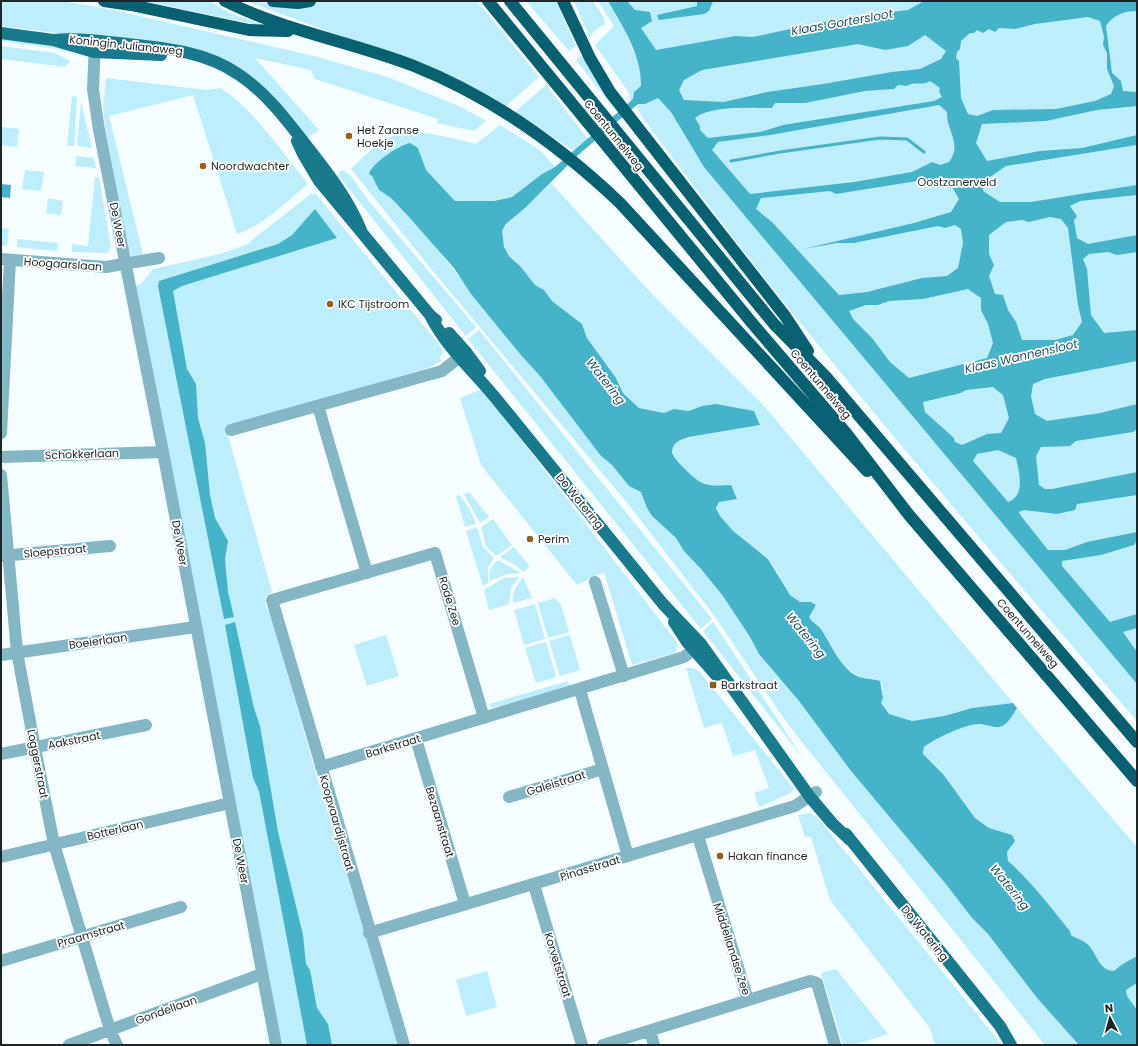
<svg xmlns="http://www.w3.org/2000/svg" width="1138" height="1046" viewBox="0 0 1138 1046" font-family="Poppins,sans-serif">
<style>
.green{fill:#bdeefb}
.water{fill:#46b3cb;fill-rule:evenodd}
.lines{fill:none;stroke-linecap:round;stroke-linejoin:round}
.stream{stroke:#46b3cb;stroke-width:3}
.minor{stroke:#83b7c4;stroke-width:12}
.major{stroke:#19798d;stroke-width:12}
.highway{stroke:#096071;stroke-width:12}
.poi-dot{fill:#955c17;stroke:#fff;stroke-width:1.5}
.labels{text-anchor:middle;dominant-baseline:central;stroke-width:3.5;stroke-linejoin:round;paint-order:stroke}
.street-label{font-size:11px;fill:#1f2425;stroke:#fff}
.poi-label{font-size:11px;fill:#1f2425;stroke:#fff;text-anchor:start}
.park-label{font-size:11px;fill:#162e34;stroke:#fff}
.water-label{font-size:12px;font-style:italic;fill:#1c5865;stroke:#fff}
</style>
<rect width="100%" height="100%" fill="#f5fdff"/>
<path class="green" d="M 1,1 L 63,1 L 113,10 L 318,57 L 390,78 L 461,107 L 486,121 L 474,131 L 437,123 L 438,119 L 315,79 L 311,70 L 255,58 L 319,130 L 305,139 L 237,67 L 72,35 L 1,26 Z
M 145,1 L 210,1 L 227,12 L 271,28 Z
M 246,1 L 301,6 L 321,1 L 477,1 L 539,77 L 505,107 L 376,49 Z
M 526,1 L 556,1 L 576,46 L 569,51 Z
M 574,1 L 593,1 L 604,18 L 605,25 L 602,25 L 589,36 Z
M 598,1 L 608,1 L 625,31 L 634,53 L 634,46 L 610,1 L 1137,1 L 1137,672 L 902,400 L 1137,684 L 1137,721 C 1030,597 923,473 820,347 C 758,272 700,194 642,117 L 637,106 L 635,106 L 628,97 L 630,94 L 595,45 L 614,26 Z
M 1,38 L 68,49 L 66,52 L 59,49 L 1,41 Z
M 1,46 L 55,53 L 70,61 L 65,67 L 1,59 Z
M 582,55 L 616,111 L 576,60 Z
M 106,78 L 207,90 L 221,88 C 256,112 281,151 308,184 C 286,202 264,225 237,234 L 193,95 L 109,116 L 144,258 L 132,257 L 129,251 L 106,133 L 103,107 Z
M 546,85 L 588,139 L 574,151 L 515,112 Z
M 72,96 L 77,97 L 74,146 L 67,146 Z
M 81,102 L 92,148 L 77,146 Z
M 500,125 L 541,151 L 555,167 L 542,174 L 512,197 L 494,201 L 455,201 L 426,170 L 418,148 L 399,147 L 376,163 L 372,176 L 379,190 L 391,198 L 431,241 L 520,354 L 540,375 L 601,456 L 612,465 L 620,475 L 641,492 L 647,508 L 652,516 L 676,538 L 723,596 L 750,637 L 759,654 L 799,701 L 851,771 L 945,883 L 972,918 L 988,934 L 1037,998 L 1079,1045 L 1045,1045 L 798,737 L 778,710 L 716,618 L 629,505 L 437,276 L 351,169 C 365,155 382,139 400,133 C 415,128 459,140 476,144 Z
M 1,127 L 19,129 L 17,147 L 1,145 Z
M 76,156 L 94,158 L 96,168 L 75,166 Z
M 25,170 L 44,172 L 41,191 L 22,189 Z
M 341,170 L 350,175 L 368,200 L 476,327 L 466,336 L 338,175 Z
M 95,177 L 99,177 L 111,247 L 107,253 L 72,252 L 72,244 L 88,246 Z
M 551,183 L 652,294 L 765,407 L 1013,703 L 972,708 L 944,716 L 912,721 L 889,714 L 880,703 L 883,698 L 882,684 C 873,678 863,680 856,675 C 838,664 831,643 819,628 C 816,624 811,621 809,617 L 816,605 C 810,600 802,605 796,600 C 780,588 778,563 761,553 C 750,546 714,519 717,505 L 731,485 C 705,486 703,487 684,468 C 679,463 675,459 672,453 C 672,442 680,440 689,437 L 760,425 L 754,411 L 702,406 L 689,411 L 674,409 L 664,413 L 639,408 L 623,392 L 616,378 L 587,338 L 582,324 L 552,301 L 544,290 L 535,285 L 521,267 L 506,252 L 502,239 L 502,231 L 506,225 Z
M 312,193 L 313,195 L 315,193 L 441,347 L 443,353 L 440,357 L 441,361 L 428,368 L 226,428 L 272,592 L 265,597 L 266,608 L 270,612 L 315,771 L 399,1045 L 280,1045 L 135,285 L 141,284 L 153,269 L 220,254 L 249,244 L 252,240 Z
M 48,198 L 63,201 L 61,215 L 46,213 Z
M 1,228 L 9,229 L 7,246 L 1,245 Z
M 17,239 L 58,243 L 57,251 L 17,247 Z
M 479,330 L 712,619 L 701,629 L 468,339 Z
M 482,389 L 676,641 L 678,647 L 675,653 L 632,665 L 604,572 L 577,585 L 481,465 L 460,398 Z
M 469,492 L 489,517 L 480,523 L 464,494 Z
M 460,495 L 470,510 L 476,524 L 465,527 L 456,496 Z
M 493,519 L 512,545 L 496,556 L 486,546 L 481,527 Z
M 477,527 L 483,547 L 494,558 L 488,567 L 488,583 L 483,586 L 466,531 Z
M 514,547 L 530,567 L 523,572 L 517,566 L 500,557 Z
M 498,560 L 521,573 L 507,574 L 490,581 C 489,572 490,567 498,560 Z
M 519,577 L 511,588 L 509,604 L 489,610 L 484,590 L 504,578 Z
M 523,577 L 532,598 L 513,603 C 511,592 517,586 523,577 Z
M 555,598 L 561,605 L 569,632 L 548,638 L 538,603 Z
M 535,604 L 545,639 L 524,645 L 514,610 Z
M 713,622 L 803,758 L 703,631 Z
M 386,635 L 399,676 L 367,686 L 354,645 Z
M 570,635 L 580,670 L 560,676 L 549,641 Z
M 546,642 L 556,677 L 536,683 L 525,648 Z
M 686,668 L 693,668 L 699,671 L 794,789 L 791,793 L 759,807 L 754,793 L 769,788 L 755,750 L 733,756 L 722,723 L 704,728 Z
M 568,681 L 570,688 L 501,709 L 499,706 L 493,708 L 490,706 L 489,704 Z
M 1017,708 L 1137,847 L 1137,956 L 1121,965 L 1114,971 C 1100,971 1098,955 1090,947 C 1085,942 1077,939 1071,935 L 1070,931 C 1050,907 1032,882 1008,861 L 1007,851 L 1012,847 L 975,818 L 943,774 L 923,754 L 924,747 C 936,738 964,724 980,724 C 985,724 990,727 995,728 L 1011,717 Z
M 809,813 L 817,817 L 1002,1045 L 935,1045 L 930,1028 L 830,900 L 811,837 L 805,837 L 798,815 Z
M 836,969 L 888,1034 L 854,1045 L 843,1045 L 821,973 Z
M 487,971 L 497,1007 L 466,1016 L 456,980 Z
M 1137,983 L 1137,1010 L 1127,996 L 1126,990 Z"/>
<path class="water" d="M 608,1 L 627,1 L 635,10 L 650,12 L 652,21 L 641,28 L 656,50 L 735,36 L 753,37 L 848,17 L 908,10 L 924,1 L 1137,1 L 1137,11 C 1124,11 1113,15 1106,26 L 1112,73 L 1121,81 L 1123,91 L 1137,92 L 1137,106 L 1097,110 L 1046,121 L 982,124 L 976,143 L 987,161 L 1040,151 L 1082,148 L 1137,135 L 1137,145 L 1006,166 L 983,182 L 983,191 L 1000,202 L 1031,202 L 1137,185 L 1137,195 L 1080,201 L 1070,206 L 1077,216 L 1074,221 L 1077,238 L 1088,244 L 1137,235 L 1137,252 L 1117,255 L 1108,252 L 1089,254 L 1083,259 L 1087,269 L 1091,315 L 1104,333 L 1137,330 L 1137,361 L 1045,379 L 1033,384 L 1031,396 L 1035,414 L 1047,421 L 1100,413 L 1137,404 L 1137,429 L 1133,432 L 1076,441 L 1070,446 L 1041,447 L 1036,456 L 1039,485 L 1045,489 L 1052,489 L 1137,472 L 1137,495 L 1077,504 L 1075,510 L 1057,514 L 1024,510 L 1019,512 L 1021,516 L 1048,550 L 1065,550 L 1087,542 L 1137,532 L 1137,540 L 1134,545 L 1101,555 L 1062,561 L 1062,566 L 1110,622 L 1137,614 L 1137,628 L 1123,632 L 1137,652 L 1137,684 L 704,167 L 671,112 L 658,98 L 645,104 L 638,104 L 578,155 L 525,208 L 506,224 L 502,231 L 504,247 L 509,256 L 521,267 L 535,285 L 544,290 L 552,301 L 582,324 L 587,338 L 616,378 L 623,393 L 639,408 L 664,413 L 674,409 L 689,411 L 702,406 L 716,404 L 754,411 L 760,425 L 689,437 C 680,440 672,442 672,453 C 675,459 679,463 684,468 C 703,487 705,486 731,485 L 737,499 L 719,502 L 716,508 L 720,516 L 733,531 L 768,559 L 790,595 L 800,602 L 811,602 L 816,605 L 809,617 C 811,621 816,624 820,628 C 831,643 840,669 859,677 C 865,679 873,679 880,681 L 883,698 L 881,703 L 889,714 L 912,721 L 944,716 L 972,708 L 1013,703 L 1017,708 C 1014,713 1009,722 1004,725 C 996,730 989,725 980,724 C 965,724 936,738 924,747 L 923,754 L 943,774 L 975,818 L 989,828 L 1012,835 L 1015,841 L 1007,852 L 1008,861 C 1032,882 1050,907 1070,931 L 1071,935 C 1077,939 1086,941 1090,947 C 1097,955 1100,971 1114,971 L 1121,965 L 1137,956 L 1137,983 L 1126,990 L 1127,996 L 1137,1010 L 1137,1045 L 1079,1045 L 1037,998 L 988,934 L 972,918 L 945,883 L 851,771 L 799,701 L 759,654 L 750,637 L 723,596 L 701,569 L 684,551 L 676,538 L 652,516 L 647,508 L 641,492 L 629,486 L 612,465 L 601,456 L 540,376 L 520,354 L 471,294 L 454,268 L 408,216 L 391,198 L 379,190 L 372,176 L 369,174 C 372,163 399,145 410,143 L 418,148 L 426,170 L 455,201 L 494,201 L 512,197 L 542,174 L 555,167 L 633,99 L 634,92 L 641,86 C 642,56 623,27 608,1 ZM 1088,17 L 1100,21 L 1104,37 L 1103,45 L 1107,53 L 1107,69 L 1114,86 L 1111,94 L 1095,101 L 1056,109 L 993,110 L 977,116 L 968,114 L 961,98 L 959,61 L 956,58 L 957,52 L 960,49 L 961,41 L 970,33 L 974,33 L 977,30 L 983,33 L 989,29 L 995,32 L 999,28 L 1015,29 L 1035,24 ZM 925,35 L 946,51 L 941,59 L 920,69 L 892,72 L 823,84 L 767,92 L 724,102 L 684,100 L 679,90 L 684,80 L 702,70 L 858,44 L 885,50 L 908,46 ZM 930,81 L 940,88 L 939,91 L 942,97 L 934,101 L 783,125 L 760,132 L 708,138 L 700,130 L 700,126 L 695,118 C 711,105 752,108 772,108 L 775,103 L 805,103 L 865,91 L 894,89 L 898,85 L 907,86 C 914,81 923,86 930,81 ZM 939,105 L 947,112 C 946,131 963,143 949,162 L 940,165 L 932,162 L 912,172 L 854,182 L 750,194 L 712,150 L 718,142 L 770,135 ZM 923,180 L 950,183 L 959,199 L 951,212 L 914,223 L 803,249 L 837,243 L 854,243 L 938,226 L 945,228 L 955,225 L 961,229 L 963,243 L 958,268 L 947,276 L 922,278 L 867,292 L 839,295 L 772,222 L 756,209 L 761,198 L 830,191 L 836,194 ZM 1050,217 L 1061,219 L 1068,228 L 1078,305 L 1082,322 L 1073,335 L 1055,340 L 1022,340 L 1016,322 L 1008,310 L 1003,295 L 995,294 L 989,276 L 994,265 L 989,254 L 989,235 L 1006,222 L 1022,220 L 1029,222 ZM 968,289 L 981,298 L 981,310 L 988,324 L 993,343 L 987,358 L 909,378 L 890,362 L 872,338 L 853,319 L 849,311 L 866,305 L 878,305 L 889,301 L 923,299 ZM 993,387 L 1003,395 L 1009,418 L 1001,433 L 987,434 L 962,445 L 955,442 L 954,438 L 925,412 L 923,402 L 961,393 L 966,390 ZM 998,450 L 1016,458 C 1019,472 1026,496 1008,502 L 973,461 L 977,454 Z
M 697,1 L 713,1 L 709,11 L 704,14 L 659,20 L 657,15 L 697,6 Z
M 1,184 L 11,185 L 10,198 L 1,197 Z
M 315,209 L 337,238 L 182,286 L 173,291 L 187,369 L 196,384 L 198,418 L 205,443 L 210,495 L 215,518 L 228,541 L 225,559 L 228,592 L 234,617 L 224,619 L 158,286 L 159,281 L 278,244 L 292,235 Z
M 235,622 L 254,708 L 260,726 L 278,832 L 303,935 L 306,964 L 310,970 L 317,1008 L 328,1024 L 332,1045 L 307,1045 L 259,791 L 253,778 L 225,625 Z"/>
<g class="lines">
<path class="stream" d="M 731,161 L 780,152 L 880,138 L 907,139 L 924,152"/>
<path class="minor" d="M 95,43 L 93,89 L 99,130 L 163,452 L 276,1045
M 1,259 L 106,267 L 159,258
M 318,406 L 367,573
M 231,430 L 442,371 L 466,352
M 1,433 L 10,260
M 1,457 L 163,452
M 1,475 L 17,652 L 35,748 L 54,844 L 110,1030 L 117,1045
M 1,556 L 110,546
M 595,582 L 624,676
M 1,655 L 195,627
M 580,690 L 628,856
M 416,739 L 465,904
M 1,754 L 146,725
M 321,767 L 684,657 L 701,644
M 509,797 L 603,769
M 698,836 L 748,1000
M 1,857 L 230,803
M 534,885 L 582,1045
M 369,933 L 795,806 L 816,792
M 1,961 L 181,907
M 650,1031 L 654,1045
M 69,1045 L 262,974
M 404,1045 L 272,600 L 435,553 L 484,718
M 603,1045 L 810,981 L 817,983 L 835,1045"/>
<path class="major" d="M 1,33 L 53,40 L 94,52 L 161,55
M 53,40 C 78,38 103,41 128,44 C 166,48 206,52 238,74 C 267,93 288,122 309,149 C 330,176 348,199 361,230
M 297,141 L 303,154 L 319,181 L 430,315 L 436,320
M 430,315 C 447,349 475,372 498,401 C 553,469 608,536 663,604 L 701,644 L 810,797 L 832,823 L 850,840
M 449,333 L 466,352 L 480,371
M 674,622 L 687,642 L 716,675
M 846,834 L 1000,1026 L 1011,1045"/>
<path class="highway" d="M 104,1 L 131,5 L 249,30 L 288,31
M 225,1 C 285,31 352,42 414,66 C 492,97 560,146 620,203 L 867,471
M 273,1 L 298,3 L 310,1
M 488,1 L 752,323 L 846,433 L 909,515 L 1137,781
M 510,1 L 774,324 L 826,377 L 1137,742
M 563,1 L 590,58 L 610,92 L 785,316 L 808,351"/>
</g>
<g class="poi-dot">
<circle cx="349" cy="136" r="4"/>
<circle cx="203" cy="166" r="4"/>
<circle cx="330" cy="304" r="4"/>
<circle cx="530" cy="539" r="4"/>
<rect x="709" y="681" width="8" height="8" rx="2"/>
<circle cx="720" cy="856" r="4"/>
</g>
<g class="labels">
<g class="street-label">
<text transform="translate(126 45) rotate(6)">Koningin Julianaweg</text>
<text transform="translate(614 135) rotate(51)">Coentunnelweg</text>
<text transform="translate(118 225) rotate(79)">De Weer</text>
<text transform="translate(63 264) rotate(4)">Hoogaarslaan</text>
<text transform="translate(821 384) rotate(50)">Coentunnelweg</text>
<text transform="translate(82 454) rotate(-2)">Schokkerlaan</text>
<text transform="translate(580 501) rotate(51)">De Watering</text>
<text transform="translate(180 543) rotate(80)">De Weer</text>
<text transform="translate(55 551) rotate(-5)">Sloepstraat</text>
<text transform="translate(450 601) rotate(73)">Rode Zee</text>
<text transform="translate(1028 633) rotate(49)">Coentunnelweg</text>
<text transform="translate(98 641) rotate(-8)">Boeierlaan</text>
<text transform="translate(74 740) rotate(-11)">Aakstraat</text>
<text transform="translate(393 746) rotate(-17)">Barkstraat</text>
<text transform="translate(38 764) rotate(79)">Loggerstraat</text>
<text transform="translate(556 783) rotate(-17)">Galeistraat</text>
<text transform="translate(440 822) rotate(73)">Bezaanstraat</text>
<text transform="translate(337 823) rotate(74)">Koopvaardijstraat</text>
<text transform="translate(115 830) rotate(-13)">Botterlaan</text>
<text transform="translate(241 861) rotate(79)">De Weer</text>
<text transform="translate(590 868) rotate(-17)">Pinasstraat</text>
<text transform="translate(925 933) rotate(51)">De Watering</text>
<text transform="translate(91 934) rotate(-16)">Praamstraat</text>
<text transform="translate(732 949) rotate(72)">Middellandse Zee</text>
<text transform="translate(558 965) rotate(73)">Korvetstraat</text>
<text transform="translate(166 1010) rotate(-20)">Gondellaan</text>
</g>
<g class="poi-label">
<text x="357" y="130">Het Zaanse<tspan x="357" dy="13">Hoekje</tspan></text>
<text x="211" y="166">Noordwachter</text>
<text x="338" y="304">IKC Tijstroom</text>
<text x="538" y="539">Perim</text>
<text x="721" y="685">Barkstraat</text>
<text x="728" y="856">Hakan finance</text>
</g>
<g class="park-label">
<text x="957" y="182">Oostzanerveld</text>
</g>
<g class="water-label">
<text transform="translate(842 22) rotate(-10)">Klaas Gortersloot</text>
<text transform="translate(1021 356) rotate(-13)">Klaas Wannensloot</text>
<text transform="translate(606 381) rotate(52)">Watering</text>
<text transform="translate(806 635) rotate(51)">Watering</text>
<text transform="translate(1010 887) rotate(51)">Watering</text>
</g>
</g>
<rect width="1138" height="1046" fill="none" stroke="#1f2425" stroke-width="4"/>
<g transform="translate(1110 1018) rotate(354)" stroke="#ffffff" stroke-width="3" paint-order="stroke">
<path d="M0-3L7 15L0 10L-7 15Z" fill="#1f2425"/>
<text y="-6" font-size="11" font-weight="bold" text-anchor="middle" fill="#1f2425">N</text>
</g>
</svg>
